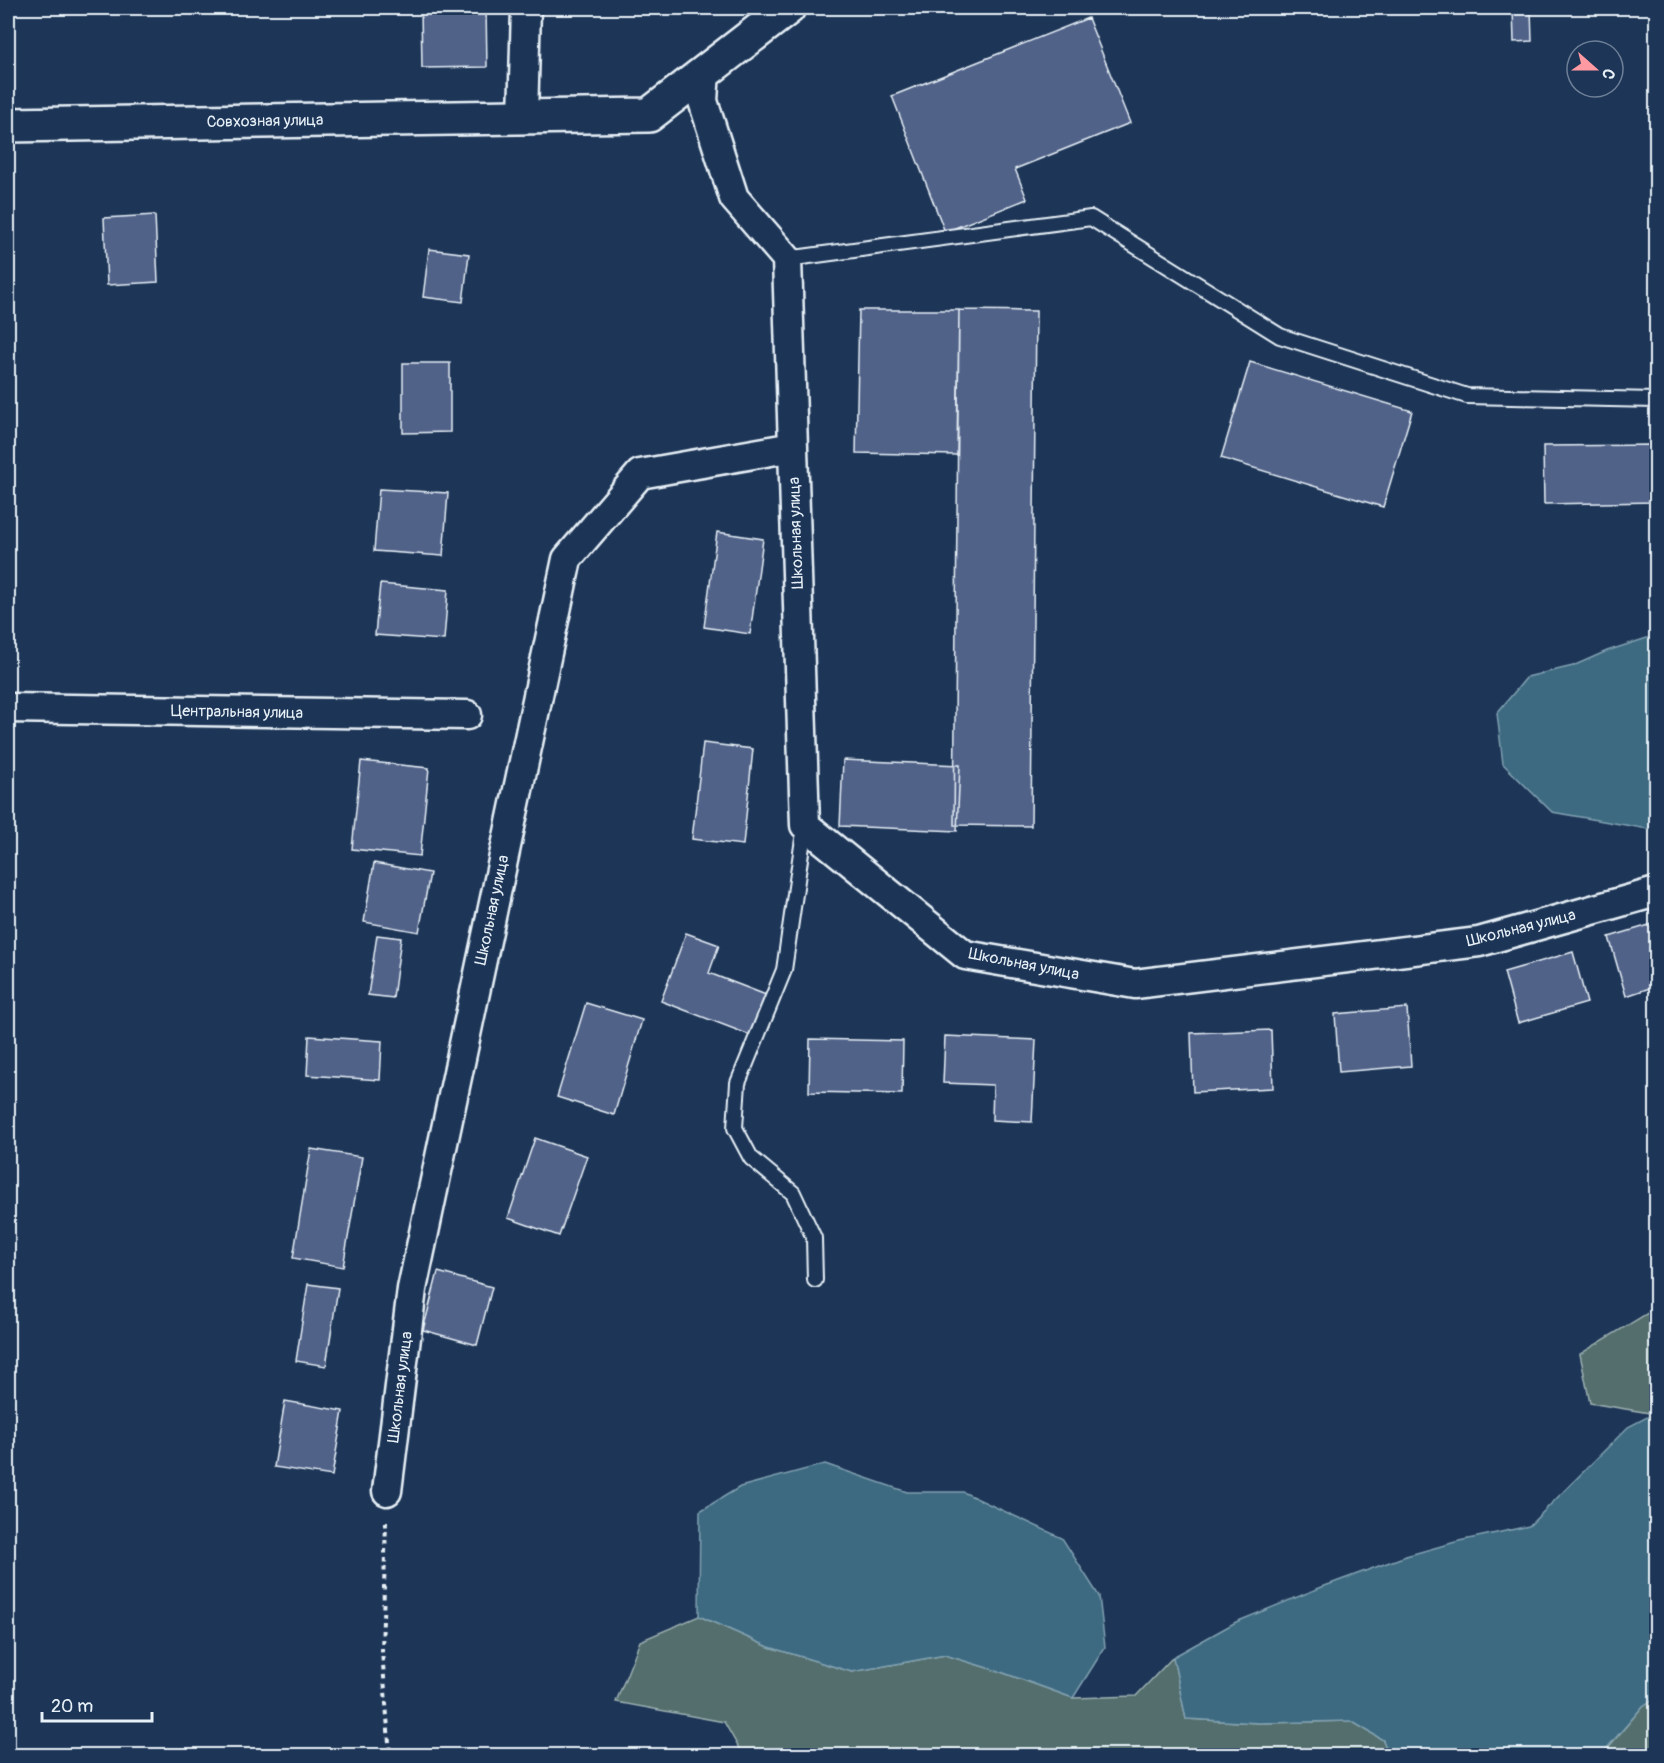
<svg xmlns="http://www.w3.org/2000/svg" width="1664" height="1763" viewBox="0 0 1664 1763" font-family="Pangolin,sans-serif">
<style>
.green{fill:#526e6c;stroke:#9db0b2;stroke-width:1.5}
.water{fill:#3d6a81;stroke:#81a0b1;stroke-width:1.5}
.building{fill:#516289;stroke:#e8f1f8;stroke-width:1.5}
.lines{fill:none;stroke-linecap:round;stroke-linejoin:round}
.lane-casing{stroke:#e8f1f8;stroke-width:18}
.street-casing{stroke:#e8f1f8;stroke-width:33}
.secondary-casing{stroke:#e8f1f8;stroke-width:38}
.path{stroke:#e8f1f8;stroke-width:4;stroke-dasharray:4.5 4.5;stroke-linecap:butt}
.lane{stroke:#1d3557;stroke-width:14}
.street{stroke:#1d3557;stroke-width:28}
.secondary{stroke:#1d3557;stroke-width:33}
.labels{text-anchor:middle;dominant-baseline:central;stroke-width:5;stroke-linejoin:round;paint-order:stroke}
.street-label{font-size:16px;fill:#e8f1f8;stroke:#1d3557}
</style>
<rect width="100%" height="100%" fill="#1d3557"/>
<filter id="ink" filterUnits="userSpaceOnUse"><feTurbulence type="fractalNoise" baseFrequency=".0167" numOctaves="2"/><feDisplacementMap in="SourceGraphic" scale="12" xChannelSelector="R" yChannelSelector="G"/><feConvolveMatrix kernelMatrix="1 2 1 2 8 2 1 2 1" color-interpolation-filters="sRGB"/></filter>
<g filter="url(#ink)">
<path class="green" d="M 1656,1308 L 1656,1414 L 1590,1403 L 1580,1354 Z
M 699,1616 L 769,1647 L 852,1672 L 945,1655 L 1001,1672 L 1073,1698 L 1136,1696 L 1173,1657 L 1186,1719 L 1259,1723 L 1351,1721 L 1383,1740 L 1389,1755 L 743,1755 L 724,1722 L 616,1702 L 640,1641 Z
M 1656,1697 L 1656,1755 L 1601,1756 L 1643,1706 Z"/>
<path class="water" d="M 1656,637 L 1656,826 L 1648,829 L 1552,812 L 1503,764 L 1497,713 L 1527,677 L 1573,666 L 1607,651 L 1647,638 Z
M 1653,1414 L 1656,1415 L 1656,1697 L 1643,1706 L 1601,1755 L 1389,1755 L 1383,1740 L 1351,1721 L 1259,1723 L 1186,1719 L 1173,1657 L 1236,1622 L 1322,1587 L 1406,1556 L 1459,1541 L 1529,1526 L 1628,1427 Z
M 825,1464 L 907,1492 L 963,1492 L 1062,1538 L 1099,1596 L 1105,1647 L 1073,1698 L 1001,1672 L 945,1655 L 852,1672 L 769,1647 L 699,1616 L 700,1511 L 740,1487 Z"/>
<path class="building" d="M 421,8 L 486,8 L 487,67 L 422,68 Z
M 1513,8 L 1531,8 L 1532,41 L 1514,42 Z
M 1088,18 L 1130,123 L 1015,169 L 1027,199 L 945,232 L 892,96 Z
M 155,215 L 158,282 L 107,285 L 104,218 Z
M 429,249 L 469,254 L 463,302 L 423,297 Z
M 859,310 L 959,310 L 957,455 L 856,453 Z
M 959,310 L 1036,311 L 1031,826 L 954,825 Z
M 1250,362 L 1412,411 L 1383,507 L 1221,458 Z
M 403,363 L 450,363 L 450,432 L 403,433 Z
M 1656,445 L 1656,502 L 1544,504 L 1543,446 Z
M 379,489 L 448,493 L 443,556 L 374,551 Z
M 717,532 L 763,539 L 750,634 L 704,627 Z
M 380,584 L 448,590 L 444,640 L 375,635 Z
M 703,743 L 753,749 L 743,845 L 692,839 Z
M 843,760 L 960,765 L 957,831 L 840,826 Z
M 361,761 L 429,768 L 420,856 L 352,849 Z
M 374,863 L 430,873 L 419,932 L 364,922 Z
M 1656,923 L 1656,986 L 1626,996 L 1609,937 Z
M 686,933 L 719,945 L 709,973 L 766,995 L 750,1035 L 661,1001 Z
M 377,935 L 401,938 L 393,998 L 368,995 Z
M 1573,952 L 1587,1003 L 1518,1023 L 1504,972 Z
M 586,1003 L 642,1020 L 614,1115 L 557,1097 Z
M 1407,1008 L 1411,1066 L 1339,1072 L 1335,1014 Z
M 1271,1030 L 1273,1088 L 1193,1092 L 1191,1033 Z
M 309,1036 L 382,1041 L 380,1080 L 307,1075 Z
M 945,1036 L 1036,1040 L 1032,1122 L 992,1120 L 993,1085 L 943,1083 Z
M 810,1039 L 903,1041 L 902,1094 L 809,1092 Z
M 535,1138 L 587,1156 L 559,1236 L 508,1218 Z
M 311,1149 L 362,1157 L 343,1267 L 293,1258 Z
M 438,1272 L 492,1287 L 477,1345 L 423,1330 Z
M 308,1284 L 338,1288 L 326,1366 L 296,1361 Z
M 285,1401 L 343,1411 L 332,1476 L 274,1467 Z"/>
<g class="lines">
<defs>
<path id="lane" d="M 787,259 L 1091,218 L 1280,336 L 1467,396 L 1656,400
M 805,825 L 784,970 L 738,1083 L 735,1128 L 751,1158 L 793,1193 L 814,1238 L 815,1280"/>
<path id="street" d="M 705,71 L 703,101 L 734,198 L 787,259 L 805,825 L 965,955 L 1135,984 L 1479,942 L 1656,892
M 523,117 L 526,8
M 8,708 L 467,715
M 387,1491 L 412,1289 L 567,559 L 640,474 L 793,447"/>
<path id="secondary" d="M 8,125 L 649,115 L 788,8"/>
</defs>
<use href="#lane" class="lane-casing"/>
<use href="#street" class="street-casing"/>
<use href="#secondary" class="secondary-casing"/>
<path class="path" d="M 386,1522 L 382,1651 L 390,1756"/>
<use href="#lane" class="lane"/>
<use href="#street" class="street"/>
<use href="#secondary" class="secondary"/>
</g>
</g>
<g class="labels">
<g class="street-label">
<text transform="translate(265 121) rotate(-1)">Совхозная улица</text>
<text transform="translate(796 533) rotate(-92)">Школьная улица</text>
<text transform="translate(237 712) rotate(1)">Центральная улица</text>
<text transform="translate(492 910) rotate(-78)">Школьная улица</text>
<text transform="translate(1521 928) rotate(-14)">Школьная улица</text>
<text transform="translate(1024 964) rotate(11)">Школьная улица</text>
<text transform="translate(400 1387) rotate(-83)">Школьная улица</text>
</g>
</g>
<rect width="1664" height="1763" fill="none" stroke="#1d3557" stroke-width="30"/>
<rect x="15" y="15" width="1634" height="1733" fill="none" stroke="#e8f1f8" stroke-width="2" filter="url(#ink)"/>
<g transform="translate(1595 69) rotate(111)"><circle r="28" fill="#1d3557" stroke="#6e8097" stroke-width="1.5"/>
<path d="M0-4.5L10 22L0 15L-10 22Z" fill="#ff9aa2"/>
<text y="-9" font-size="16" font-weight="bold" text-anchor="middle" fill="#e8f1f8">С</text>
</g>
<path d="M42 1712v9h110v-9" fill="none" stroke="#e8f1f8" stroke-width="3"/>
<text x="51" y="1712" font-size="18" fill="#e8f1f8" stroke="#1d3557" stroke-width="4.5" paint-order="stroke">20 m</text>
</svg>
